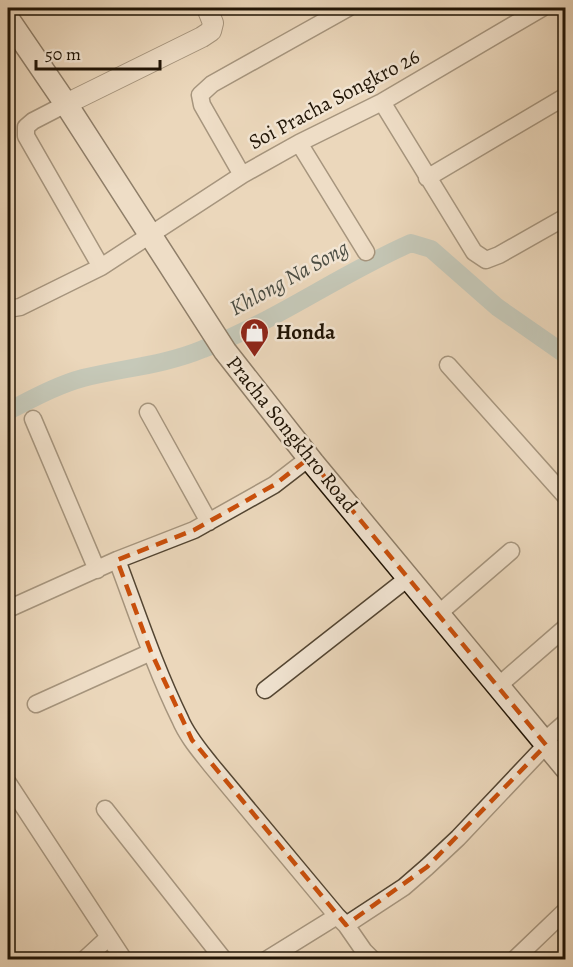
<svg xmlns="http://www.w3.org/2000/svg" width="573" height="967" viewBox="0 0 573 967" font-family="Alegreya,serif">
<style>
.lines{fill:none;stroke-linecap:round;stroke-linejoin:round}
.canal{stroke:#9ab8b7;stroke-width:18}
.minor-casing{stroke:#534532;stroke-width:19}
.tertiary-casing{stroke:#534532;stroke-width:22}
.secondary-casing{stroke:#201405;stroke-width:25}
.minor{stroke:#f2e5d3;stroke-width:16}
.tertiary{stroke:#f2e5d3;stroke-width:20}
.secondary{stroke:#f2e5d3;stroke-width:22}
.marked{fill:none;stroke:#ca4f0b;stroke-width:4.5;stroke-dasharray:12 8;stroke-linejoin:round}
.labels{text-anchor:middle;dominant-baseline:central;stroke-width:5;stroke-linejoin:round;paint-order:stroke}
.street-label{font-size:21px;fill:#201405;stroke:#f2e5d3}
.poi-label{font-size:21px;font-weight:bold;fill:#201405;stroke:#f2e5d3;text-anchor:start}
.water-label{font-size:22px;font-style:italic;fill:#4b4d43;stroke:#f2e5d3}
</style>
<rect width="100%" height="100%" fill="#ebd7bb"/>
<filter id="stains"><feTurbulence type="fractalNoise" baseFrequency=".00333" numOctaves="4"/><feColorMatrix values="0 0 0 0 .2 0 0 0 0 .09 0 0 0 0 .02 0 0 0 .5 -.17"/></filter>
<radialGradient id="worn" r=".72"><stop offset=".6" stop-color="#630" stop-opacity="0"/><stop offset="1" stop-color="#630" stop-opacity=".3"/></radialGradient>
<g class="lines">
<path class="canal" d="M 8,411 C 32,399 57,385 83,378 C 123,368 165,365 203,349 C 276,321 340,274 411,243 L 431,249 L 497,307 L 566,355"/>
<defs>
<path id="minor" d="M 382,102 L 474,252 L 486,260 L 499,255 L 566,217
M 66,104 L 33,121 L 26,127 L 26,136 L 101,267
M 299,143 L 366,252
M 242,175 L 202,105 L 200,95 L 212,84 L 348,8
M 427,178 L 566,96
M 8,309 L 20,307 L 101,267 L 242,175 L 299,143 L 382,102 L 542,8
M 448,365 L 566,497
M 148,412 L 209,522
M 33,419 L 97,570
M 117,560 C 137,613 155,668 180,719 C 187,736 200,751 211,765 L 337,916
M 8,609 L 117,560 L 194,530 L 274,485 L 309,458
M 438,614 L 511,551
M 497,687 L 566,627
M 265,690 L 408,578
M 36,704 L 151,652
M 543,742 L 566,722
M 8,783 L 124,960
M 105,809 L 224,960
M 346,925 L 364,951 L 373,960
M 84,960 L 109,937
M 266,960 L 337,916 L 346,925 L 404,887 L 427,867 L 458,838 L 546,745
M 514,960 L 564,912"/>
<path id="tertiary" d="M 66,104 L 202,37 L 211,31 L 213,23 L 207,8"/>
<path id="secondary" d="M 8,19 L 66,104 L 225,351 L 313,463 L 566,768"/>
</defs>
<use href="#minor" class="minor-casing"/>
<use href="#tertiary" class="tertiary-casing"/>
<use href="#secondary" class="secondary-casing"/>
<use href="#minor" class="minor"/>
<use href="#tertiary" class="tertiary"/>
<use href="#secondary" class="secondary"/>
</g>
<path d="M0 0H573V967H0ZM 309,458 L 546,745 L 427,867 L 346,925 L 192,740 L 151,652 L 117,560 L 194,530 L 274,485 Z" fill="#ebd7bb" fill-opacity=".55" fill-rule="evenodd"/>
<path class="marked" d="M 309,458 L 546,745 L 427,867 L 346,925 L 192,740 L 151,652 L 117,560 L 194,530 L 274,485 Z"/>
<defs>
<symbol id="shop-pin" viewBox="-11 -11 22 30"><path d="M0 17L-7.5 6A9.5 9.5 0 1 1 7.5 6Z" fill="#8f2418" stroke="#f2e5d3"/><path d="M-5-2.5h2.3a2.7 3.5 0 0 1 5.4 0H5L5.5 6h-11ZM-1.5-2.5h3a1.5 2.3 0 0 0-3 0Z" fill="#fff"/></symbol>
</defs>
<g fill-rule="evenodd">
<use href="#shop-pin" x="238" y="316" width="33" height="45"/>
</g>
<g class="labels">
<g class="street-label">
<text transform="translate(334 99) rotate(-28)">Soi Pracha Songkro 26</text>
<text transform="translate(292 434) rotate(51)">Pracha Songkhro Road</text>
</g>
<g class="poi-label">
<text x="276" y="332">Honda</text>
</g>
<g class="water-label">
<text transform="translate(289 278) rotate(-29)">Khlong Na Song</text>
</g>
</g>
<rect width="573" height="967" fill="none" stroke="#ebd7bb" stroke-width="30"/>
<rect x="9" y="9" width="555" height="949" fill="none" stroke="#201405" stroke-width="3"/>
<rect x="15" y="15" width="543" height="937" fill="none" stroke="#201405" stroke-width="1.5"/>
<path d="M36 60v9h124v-9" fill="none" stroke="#201405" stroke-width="3"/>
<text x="45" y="60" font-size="18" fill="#201405" stroke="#f2e5d3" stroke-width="4.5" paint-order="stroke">50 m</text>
<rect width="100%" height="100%" filter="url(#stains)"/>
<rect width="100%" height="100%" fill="url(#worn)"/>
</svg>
